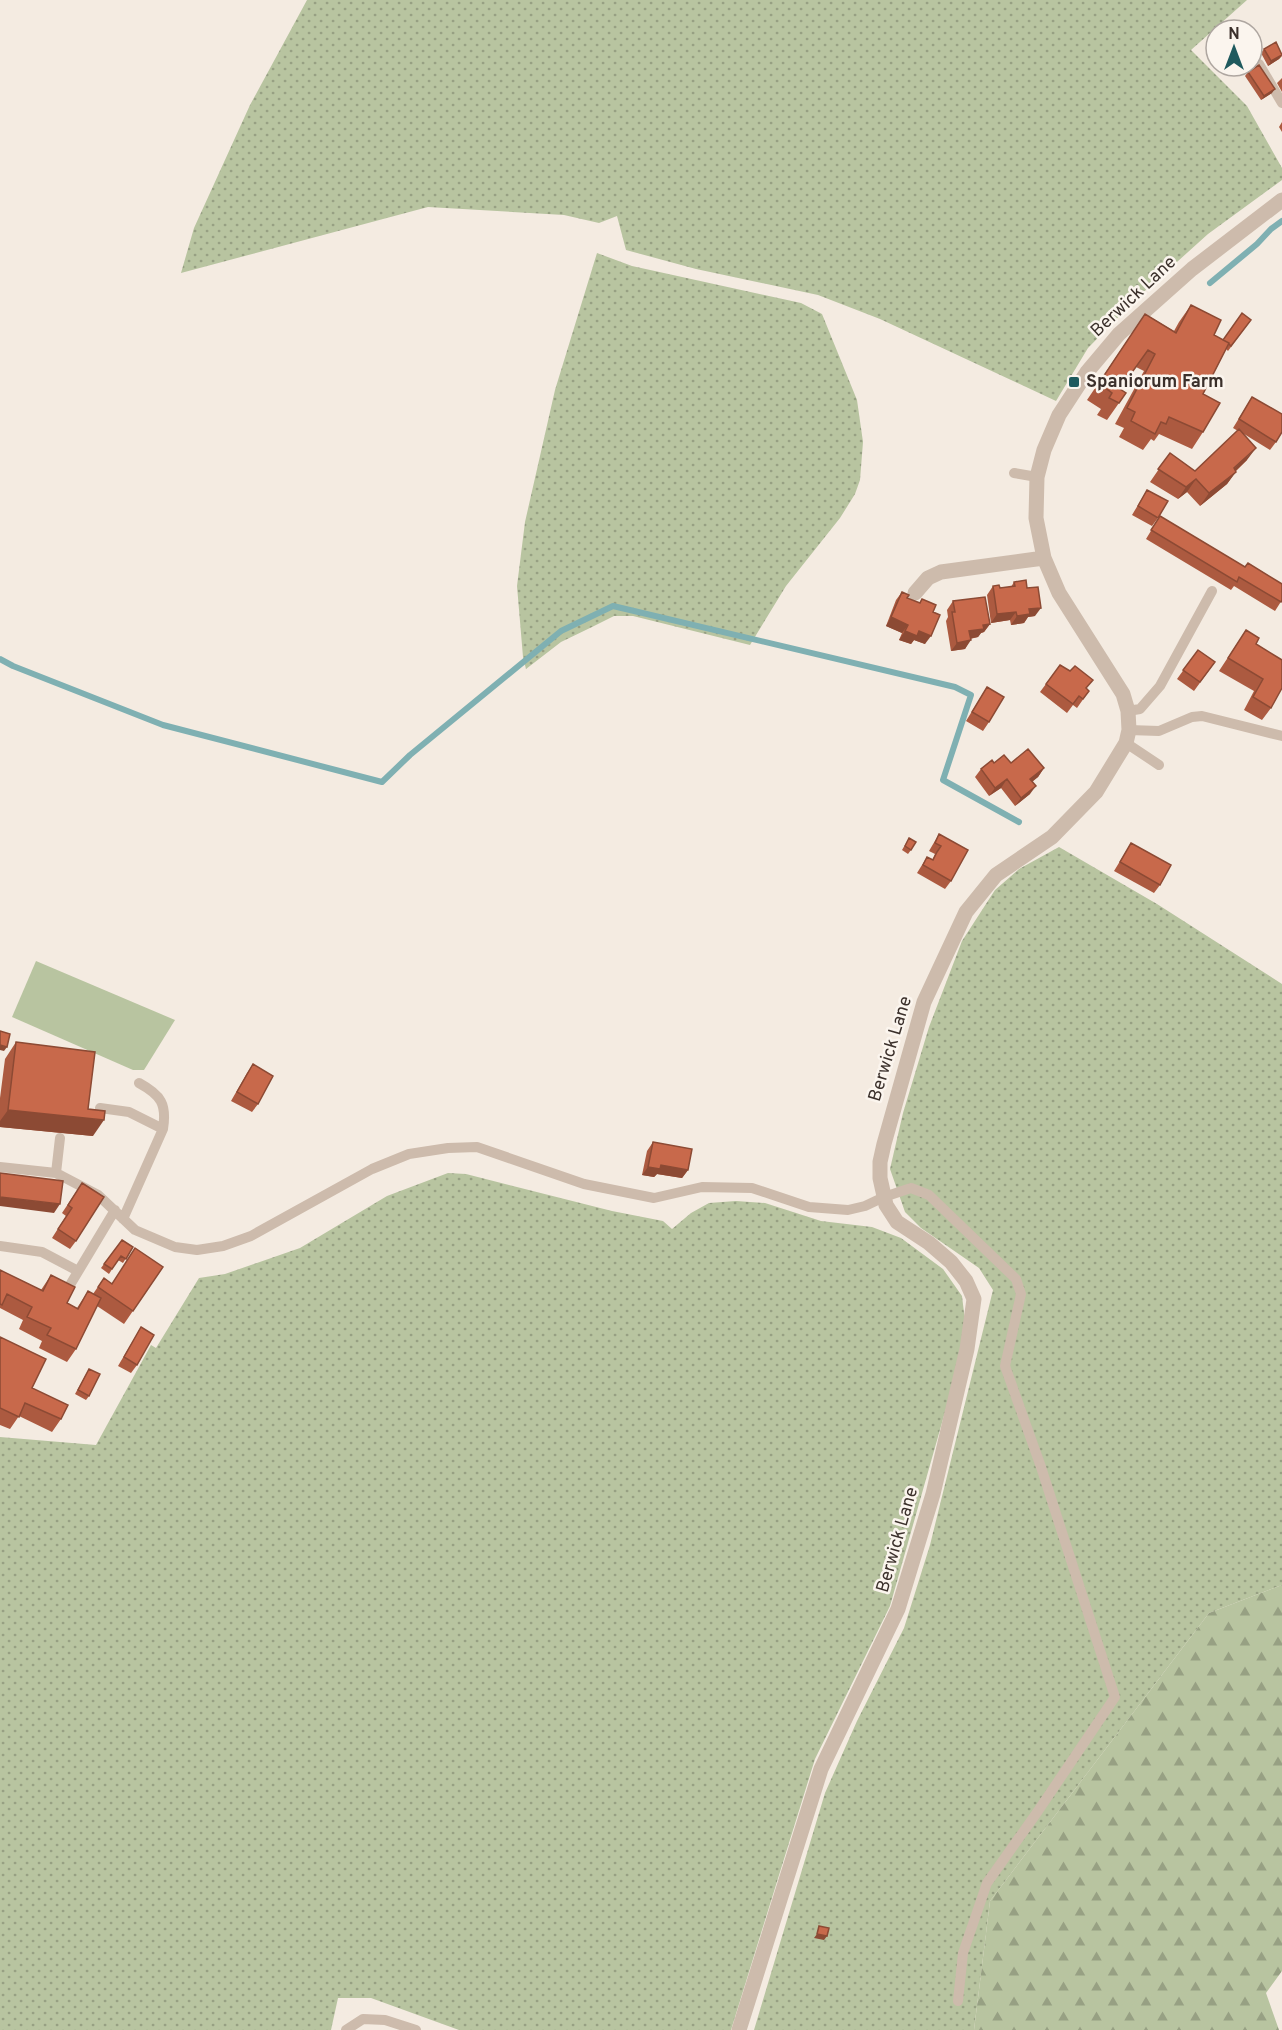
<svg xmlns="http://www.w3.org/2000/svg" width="1282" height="2030" viewBox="0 0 1282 2030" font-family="Overpass,sans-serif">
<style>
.green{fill:url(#green-dots)}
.forest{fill:url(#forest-firs)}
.pitch{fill:#b8c4a0}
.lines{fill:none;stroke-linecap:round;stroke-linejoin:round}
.stream{stroke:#7fb0b2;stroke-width:6}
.lane{stroke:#cdbbac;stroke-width:10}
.street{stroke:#cdbbac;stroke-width:15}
.wall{fill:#ac5a40}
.shaded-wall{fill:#8c4a34}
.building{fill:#c8694b;stroke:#8c4a34;stroke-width:1.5}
.poi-dot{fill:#1f5a5e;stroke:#fbf5ee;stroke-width:2}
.labels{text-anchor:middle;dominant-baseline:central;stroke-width:5;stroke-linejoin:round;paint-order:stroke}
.street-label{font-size:18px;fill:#3b302b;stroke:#fbf5ee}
.poi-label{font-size:18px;font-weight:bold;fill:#3b302b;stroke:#fbf5ee;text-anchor:start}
</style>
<defs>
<pattern id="green-dots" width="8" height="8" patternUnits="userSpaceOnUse" patternTransform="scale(1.5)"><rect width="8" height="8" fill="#b8c4a0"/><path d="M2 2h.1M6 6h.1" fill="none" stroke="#97a083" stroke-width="1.8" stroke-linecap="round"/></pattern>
<pattern id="forest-firs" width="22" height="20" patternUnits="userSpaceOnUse" patternTransform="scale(1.5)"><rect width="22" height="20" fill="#b8c4a0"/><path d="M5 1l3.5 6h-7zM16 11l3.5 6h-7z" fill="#97a083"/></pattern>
</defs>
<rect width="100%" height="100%" fill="#f4ebe1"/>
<path class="green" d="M 307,0 L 1247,0 L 1191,50 L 1247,106 L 1282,168 L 1282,180 L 1208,234 L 1137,298 L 1088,348 L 1056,401 L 880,319 L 818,295 L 696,269 L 626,250 L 617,216 L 599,223 L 564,215 L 428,207 L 181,273 L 194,228 L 250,105 Z
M 597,253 L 632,266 L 801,303 L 822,314 L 857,400 L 863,442 L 860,480 L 855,494 L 840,518 L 786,586 L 750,645 L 633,616 L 614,616 L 592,627 L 561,642 L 526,669 L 523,657 L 517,586 L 525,522 L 555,390 Z
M 1059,847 L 1157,904 L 1282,984 L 1282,1585 L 1209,1613 L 990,1901 L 974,2030 L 754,2030 L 825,1793 L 857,1721 L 904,1628 L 930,1545 L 993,1290 L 979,1268 L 921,1228 L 905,1212 L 890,1169 L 903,1113 L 929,1027 L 962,941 L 995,890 L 1019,869 Z
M 448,1173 L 466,1174 L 612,1211 L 663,1221 L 672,1229 L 691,1213 L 709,1203 L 736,1201 L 765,1203 L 821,1221 L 872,1227 L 901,1238 L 943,1269 L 962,1296 L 966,1329 L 949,1398 L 890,1606 L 815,1759 L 731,2030 L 459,2030 L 371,1998 L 338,1998 L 331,2030 L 0,2030 L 0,1437 L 96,1445 L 151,1345 L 156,1348 L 199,1278 L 225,1274 L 300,1248 L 387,1196 Z"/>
<path class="forest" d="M 1282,1585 L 1282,1971 L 1266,1993 L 1279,2030 L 974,2030 L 990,1901 L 1209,1613 Z"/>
<path class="pitch" d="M 36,961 L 175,1020 L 144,1070 L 133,1070 L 12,1017 Z"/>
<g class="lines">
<path class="stream" d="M 1210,283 L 1257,244 L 1271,229 L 1282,221
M 0,659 L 13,666 L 163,725 L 382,782 L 410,755 L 561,631 L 613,606 L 955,687 L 971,695 L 943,780 L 1019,822"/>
<path class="lane" d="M 1259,64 L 1282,103
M 1014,473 L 1037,477
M 1128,711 L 1140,709 L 1160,686 L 1212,591
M 1129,730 L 1159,731 L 1192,717 L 1202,716 L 1282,736
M 1126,743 L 1159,765
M 100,1108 L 129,1112 L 163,1129
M 0,1167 L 56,1173 L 98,1195 L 135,1230 L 175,1247 L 197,1250 L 223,1246 L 251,1236 L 372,1169 L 409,1154 L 448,1148 L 477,1147 L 584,1184 L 654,1198 L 702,1187 L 752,1188 L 809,1207 L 848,1210 L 865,1206 L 884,1197 L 911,1188 L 929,1195 L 1016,1279 L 1021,1294 L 1005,1366 L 1041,1467 L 1115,1697 L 1038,1811 L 987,1883 L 963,1953 L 958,2001
M 56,1173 L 60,1138
M 123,1219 L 163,1129 C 167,1104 161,1095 139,1083
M 0,1246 L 42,1252 L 78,1271
M 70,1285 L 115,1210
M 346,2030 L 363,2019 L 385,2020 L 416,2030"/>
<path class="street" d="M 915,593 L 928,578 L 941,572 L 1044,558
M 739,2030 L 821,1769 L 898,1609 L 933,1494 L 967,1349 L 974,1299 L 966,1281 L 951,1262 L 929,1243 L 897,1222 L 886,1205 L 880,1178 L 880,1162 L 884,1144 L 924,1002 L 966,912 L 996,875 L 1052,837 L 1096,792 L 1126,743 L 1129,730 L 1128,711 L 1123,694 L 1059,593 L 1044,558 L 1036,518 L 1037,477 L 1044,450 L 1059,415 L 1087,372 L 1119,334 L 1192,269 L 1282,200"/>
</g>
<path class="wall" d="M 1264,49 L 1282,56 L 1279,59 L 1268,66 L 1261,53 Z
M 1248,72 L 1272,93 L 1261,100 L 1245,76 Z
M 1282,78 L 1282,92 L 1277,83 Z
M 1282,122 L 1282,132 L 1279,127 Z
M 1191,305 L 1214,335 L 1223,340 L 1251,320 L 1228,351 L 1226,349 L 1203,394 L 1203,432 L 1192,449 L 1159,434 L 1154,441 L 1151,439 L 1143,450 L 1119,437 L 1124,428 L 1115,424 L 1144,371 L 1136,367 L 1120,389 L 1126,393 L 1107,420 L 1097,415 L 1101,409 L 1087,400 L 1145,314 L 1174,331 L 1179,322 Z
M 1252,397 L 1276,442 L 1270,450 L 1244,434 L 1247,460 L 1236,471 L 1227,484 L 1200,506 L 1187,492 L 1178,499 L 1150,482 L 1170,453 L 1195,471 L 1238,431 L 1233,428 Z
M 1147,490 L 1158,518 L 1152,526 L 1132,515 Z
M 1160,516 L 1282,600 L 1275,611 L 1234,586 L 1231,590 L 1146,539 Z
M 1014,582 L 1027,588 L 1035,616 L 1028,617 L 1024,623 L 1011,625 L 1010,620 L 991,623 L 987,595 L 993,586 L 1000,588 L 1011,587 Z
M 902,592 L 907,598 L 919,603 L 922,599 L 933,612 L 925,644 L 914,640 L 911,644 L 899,640 L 902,633 L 886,626 L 896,600 Z
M 953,601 L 990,624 L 984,632 L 981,633 L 978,637 L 970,639 L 965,649 L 951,651 L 946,621 L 948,617 L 947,610 Z
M 1246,630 L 1256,644 L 1271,708 L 1262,720 L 1244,710 L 1254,691 L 1219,671 Z
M 1198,650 L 1215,662 L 1194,691 L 1177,679 Z
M 1060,665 L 1089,691 L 1077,708 L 1073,705 L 1067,713 L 1040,692 Z
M 987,687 L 989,722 L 983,731 L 966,721 Z
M 994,763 L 1011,763 L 1044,768 L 1038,777 L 1032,781 L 1030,794 L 1015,806 L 1001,788 L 989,796 L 975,777 L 981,769 Z
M 939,834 L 951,881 L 945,889 L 917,873 L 927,857 L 932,860 L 935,854 L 929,851 Z
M 909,838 L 911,850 L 908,854 L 902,850 Z
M 1131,843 L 1160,885 L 1154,893 L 1114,871 Z
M 16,1042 L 88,1109 L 93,1136 L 0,1127 L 0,1098 L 5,1059 Z
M 253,1064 L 258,1104 L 252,1112 L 231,1101 L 247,1073 Z
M 653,1142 L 688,1170 L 682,1178 L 657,1174 L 654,1177 L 642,1175 L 647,1151 Z
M 82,1183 L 76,1241 L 70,1249 L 52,1238 L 66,1216 L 62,1213 Z
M 122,1240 L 133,1247 L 123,1263 L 118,1260 L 109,1274 L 101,1268 Z
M 163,1267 L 124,1324 L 97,1306 L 76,1349 L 67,1362 L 39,1348 L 42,1341 L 19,1329 L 23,1320 L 0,1308 L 0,1270 L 41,1290 L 51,1275 L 67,1303 L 77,1308 L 88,1291 L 93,1294 L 104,1278 L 111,1283 Z
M 141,1327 L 137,1365 L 131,1373 L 118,1366 Z
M 0,1337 L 32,1388 L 61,1419 L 52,1432 L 19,1416 L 10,1429 L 0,1425 Z
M 89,1369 L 89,1396 L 86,1400 L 75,1394 Z"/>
<path class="shaded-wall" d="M 1282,55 L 1279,59 L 1268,66 L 1271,61 Z
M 1275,89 L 1272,93 L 1261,100 L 1264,96 Z
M 1256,448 L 1247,460 L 1227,479 L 1236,472 L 1227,484 L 1200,506 L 1209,493 Z
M 1196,479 L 1187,492 L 1178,499 L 1186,487 Z
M 1041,608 L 1035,616 L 1028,617 L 1024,623 L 1011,625 L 1017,616 L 1029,609 Z
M 1016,612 L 1010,620 L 991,623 L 997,614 Z
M 891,617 L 908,625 L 902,633 L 886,626 Z
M 990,624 L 984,632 L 981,633 L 978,637 L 963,640 L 969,631 L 983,625 Z
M 905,631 L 919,631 L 931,636 L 925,644 L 914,640 L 911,644 L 899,640 Z
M 971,640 L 965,649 L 951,651 L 957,643 Z
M 1044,768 L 1038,777 L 1025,788 L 1030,779 Z
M 1007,779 L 1001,788 L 989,796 L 995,788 Z
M 1036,786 L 1030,794 L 1015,806 L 1021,798 Z
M 0,1045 L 7,1047 L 4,1051 L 0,1050 Z
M 8,1110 L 104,1120 L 93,1136 L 0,1127 L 0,1121 Z
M 661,1165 L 688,1170 L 682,1178 L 657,1174 L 654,1177 L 642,1175 L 648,1167 Z
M 0,1197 L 60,1204 L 54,1213 L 0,1206 Z
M 817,1934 L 827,1936 L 824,1940 L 814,1938 Z"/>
<path class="building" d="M 1276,42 L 1282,55 L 1271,61 L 1264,49 Z
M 1259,65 L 1275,89 L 1264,96 L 1248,72 Z
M 1191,305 L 1221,320 L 1214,335 L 1229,343 L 1203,394 L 1220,403 L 1203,432 L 1169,417 L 1166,424 L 1161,422 L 1155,434 L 1131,421 L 1135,412 L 1127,408 L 1155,354 L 1148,350 L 1120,389 L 1126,393 L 1119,403 L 1109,398 L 1112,393 L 1099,383 L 1145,314 L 1176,333 Z
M 1242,313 L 1251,320 L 1231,346 L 1229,344 L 1229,343 L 1223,340 Z
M 1252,397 L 1282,414 L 1282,432 L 1276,442 L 1239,419 Z
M 1239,429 L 1256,448 L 1234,468 L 1236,472 L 1209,493 L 1196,479 L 1186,487 L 1158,469 L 1170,453 L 1195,471 Z
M 1147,490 L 1168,501 L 1158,518 L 1138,506 Z
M 1160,516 L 1245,567 L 1248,563 L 1282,584 L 1282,600 L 1281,602 L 1239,577 L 1237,582 L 1151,530 Z
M 1026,580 L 1027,588 L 1038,587 L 1041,608 L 1029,609 L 1030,614 L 1017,616 L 1016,612 L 997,614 L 993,586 L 999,585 L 1000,588 L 1015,586 L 1014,582 Z
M 902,592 L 909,595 L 907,598 L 920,603 L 922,599 L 936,605 L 933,612 L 940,615 L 931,636 L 919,631 L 917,636 L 905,631 L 908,625 L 891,617 Z
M 985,597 L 990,624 L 983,625 L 984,629 L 969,631 L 971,640 L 957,643 L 952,612 L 955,612 L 953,601 Z
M 1246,630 L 1259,638 L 1256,644 L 1282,660 L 1282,688 L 1271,708 L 1253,697 L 1263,679 L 1228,658 Z
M 1198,650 L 1215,662 L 1200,682 L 1183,670 Z
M 1060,665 L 1070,671 L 1075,666 L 1093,680 L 1086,688 L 1089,691 L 1083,699 L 1079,696 L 1073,704 L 1046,684 Z
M 987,687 L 1004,697 L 989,722 L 972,712 Z
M 1028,749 L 1044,768 L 1030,779 L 1036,786 L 1021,798 L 1007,779 L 995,788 L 981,769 L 992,760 L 994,763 L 1004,755 L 1011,763 Z
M 939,834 L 968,850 L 951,881 L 923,865 L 927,857 L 933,860 L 937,852 L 941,846 L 935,843 Z
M 909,838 L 916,842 L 911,850 L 905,846 Z
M 1131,843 L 1171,865 L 1160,885 L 1120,862 Z
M 0,1031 L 10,1034 L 7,1047 L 0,1045 Z
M 16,1042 L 95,1052 L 88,1109 L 105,1111 L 104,1120 L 8,1110 Z
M 253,1064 L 273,1076 L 258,1104 L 237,1092 Z
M 653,1142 L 692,1149 L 688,1170 L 661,1165 L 660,1169 L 648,1167 Z
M 0,1173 L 63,1181 L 60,1204 L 0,1197 Z
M 82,1183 L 104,1197 L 76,1241 L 58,1229 L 72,1208 L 68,1205 Z
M 122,1240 L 133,1247 L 126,1259 L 121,1256 L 112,1269 L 104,1264 Z
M 135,1248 L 163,1267 L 133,1311 L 98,1287 L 104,1278 L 112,1284 Z
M 0,1270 L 43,1291 L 51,1275 L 75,1287 L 67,1303 L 78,1309 L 88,1291 L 101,1298 L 76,1349 L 47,1335 L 51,1328 L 27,1317 L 32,1307 L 7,1294 L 2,1305 L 0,1304 Z
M 141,1327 L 154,1335 L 137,1365 L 124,1357 Z
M 0,1337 L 46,1359 L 32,1388 L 68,1405 L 61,1419 L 25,1403 L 19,1417 L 0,1408 Z
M 89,1369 L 100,1374 L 89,1396 L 78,1390 Z
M 819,1926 L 829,1928 L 827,1936 L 817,1934 Z"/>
<rect class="poi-dot" x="1068" y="376" width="12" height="12" rx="3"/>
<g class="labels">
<g class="street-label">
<text transform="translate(1134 297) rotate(-43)">Berwick Lane</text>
<text transform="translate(891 1049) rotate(-73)">Berwick Lane</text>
<text transform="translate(898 1540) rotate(-74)">Berwick Lane</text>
</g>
<g class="poi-label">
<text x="1086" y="382">Spaniorum Farm</text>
</g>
</g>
<g transform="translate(1234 48)"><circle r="28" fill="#fbf5ee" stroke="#aea6a0" stroke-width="1.5"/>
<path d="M0-4.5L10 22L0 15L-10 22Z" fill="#1f5a5e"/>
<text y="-9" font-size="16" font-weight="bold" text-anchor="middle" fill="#3b302b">N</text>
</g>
</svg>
